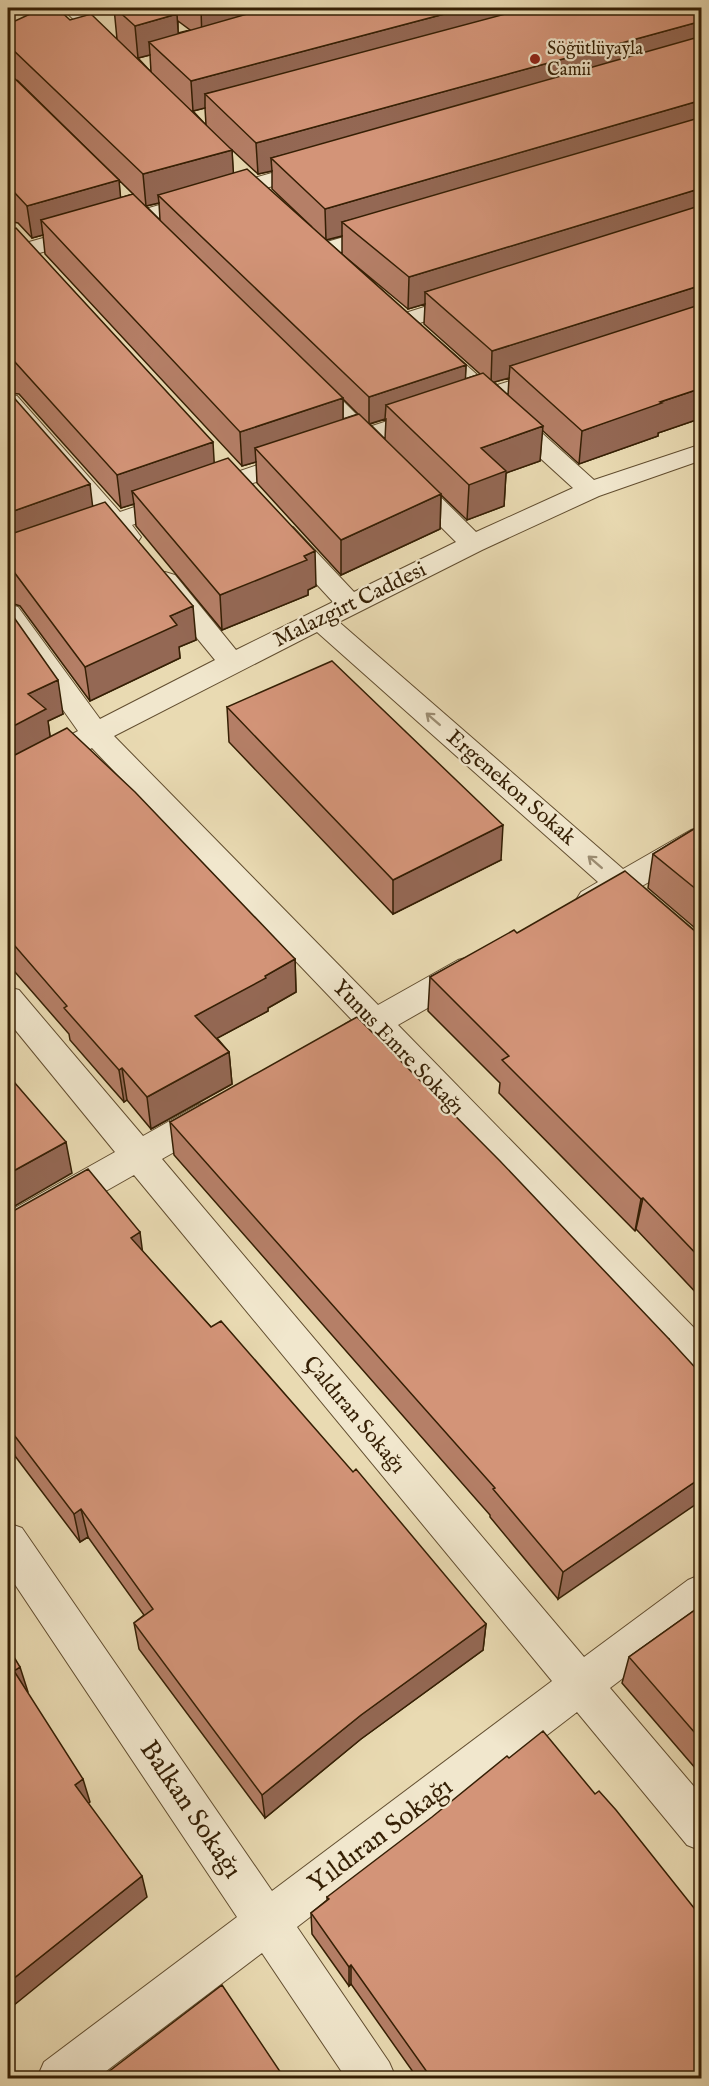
<svg xmlns="http://www.w3.org/2000/svg" width="709" height="2086" viewBox="0 0 709 2086" font-family="'IM FELL English',serif">
<style>
.lines{fill:none;stroke-linecap:round;stroke-linejoin:round}
.street-casing{stroke:#624e30;stroke-width:2}
.street{fill:#f1e7cd;fill-rule:evenodd}
.wall{fill:#b57f67;stroke:#351f04;stroke-width:1.5;fill-rule:evenodd}
.shaded-wall{fill:#946854;stroke:#351f04;stroke-width:1.5}
.building{fill:#d39478;stroke:#351f04;stroke-width:1.5}
.oneway{stroke:#9c8d73}
.poi-dot{fill:#8f2418;stroke:#f1e7cd;stroke-width:2}
.labels{text-anchor:middle;dominant-baseline:central;stroke-width:4.5;stroke-linejoin:round;paint-order:stroke}
.far-poi-label{font-size:18px;fill:#351f04;stroke:#f1e7cd;text-anchor:start}
.street-label{font-size:22px;fill:#351f04;stroke:#f1e7cd}
.near-street-label{font-size:27px;fill:#351f04;stroke:#f1e7cd}
</style>
<rect width="100%" height="100%" fill="#e9dab2"/>
<filter id="stains"><feTurbulence type="fractalNoise" baseFrequency=".00333" numOctaves="4"/><feColorMatrix values="0 0 0 0 .2 0 0 0 0 .09 0 0 0 0 .02 0 0 0 .5 -.17"/></filter>
<radialGradient id="worn" r=".72"><stop offset=".6" stop-color="#630" stop-opacity="0"/><stop offset="1" stop-color="#630" stop-opacity=".3"/></radialGradient>
<g class="lines">
<defs>
<path id="street" d="M 62,8 L 82,8 L 121,44 L 124,48 L 121,52 L 107,52 Z
M 314,161 L 322,162 L 325,167 L 322,172 L 8,262 L 8,248 Z
M 385,225 L 393,227 L 396,232 L 393,237 L 321,258 L 313,256 L 310,251 L 313,246 Z
M 468,293 L 476,295 L 480,300 L 476,305 L 404,328 L 396,326 L 392,321 L 396,316 Z
M 431,339 L 439,341 L 491,387 L 551,368 L 560,370 L 563,375 L 560,380 L 504,399 L 594,480 L 702,444 L 702,460 L 599,496 L 482,550 L 339,622 L 623,869 L 691,830 L 702,827 L 702,852 L 642,886 L 702,937 L 702,968 L 691,964 L 618,900 L 592,911 L 581,908 L 576,900 L 581,892 L 598,882 L 317,632 L 114,736 L 378,1005 L 458,960 L 469,957 L 480,960 L 485,969 L 480,978 L 398,1025 L 702,1336 L 702,1377 L 689,1373 L 371,1040 L 357,1046 L 345,1042 L 341,1033 L 345,1024 L 352,1020 L 92,748 L 18,788 L 8,791 L 8,768 L 78,731 L 8,632 L 8,604 L 18,607 L 100,719 L 215,660 L 155,587 L 152,581 L 155,575 L 165,572 L 175,575 L 236,650 L 333,602 L 275,539 L 271,533 L 275,527 L 284,525 L 293,527 L 354,592 L 456,542 L 360,446 L 132,525 L 141,537 L 137,543 C 124,546 119,543 110,533 L 8,568 L 8,551 L 98,519 L 8,416 L 8,394 L 17,396 L 120,512 L 348,434 L 302,388 L 299,383 L 302,378 L 311,376 L 320,378 L 369,427 L 470,394 L 423,351 L 419,346 L 423,341 ZM 483,406 L 573,488 L 476,532 L 382,439 Z
M 8,987 L 19,990 L 143,1136 L 198,1105 L 210,1101 L 222,1105 L 227,1115 L 222,1125 L 162,1159 L 584,1657 L 688,1580 L 702,1574 L 702,1618 L 610,1688 L 702,1796 L 702,1851 L 687,1845 L 577,1712 L 297,1927 L 389,2062 L 396,2078 L 346,2078 L 262,1953 L 97,2078 L 37,2078 L 44,2062 L 237,1917 L 8,1574 L 8,1523 L 22,1528 L 272,1891 L 552,1681 L 134,1175 L 21,1239 L 8,1244 L 8,1212 L 115,1152 L 8,1021 Z"/>
</defs>
<use href="#street" class="street-casing"/>
<use href="#street" class="street"/>
</g>
<path class="wall" d="M 114,8 L 702,8 L 702,418 L 658,433 L 658,436 L 579,464 L 542,430 L 540,461 L 506,473 L 504,506 L 467,520 L 441,495 L 440,529 L 341,575 L 257,483 L 256,462 L 242,466 L 45,254 L 43,235 L 32,238 L 18,223 L 8,221 L 8,23 L 70,20 L 117,39 ZM 178,21 L 190,30 L 178,33 ZM 150,55 L 151,72 L 138,58 ZM 17,80 L 133,194 L 120,198 L 119,180 ZM 205,108 L 206,125 L 193,111 ZM 232,150 L 258,174 L 272,171 L 272,189 L 312,227 L 233,173 ZM 159,203 L 160,220 L 146,206 ZM 342,236 L 342,254 L 326,240 ZM 343,255 L 408,309 L 425,304 L 424,324 L 480,374 L 465,379 L 466,365 ZM 509,378 L 508,395 L 494,382 ZM 343,399 L 358,414 L 343,419 ZM 386,419 L 385,439 L 370,424 Z
M 8,230 L 214,463 L 316,586 L 308,590 L 308,595 L 222,630 L 136,526 L 134,504 L 121,508 L 19,394 L 9,393 L 93,506 L 196,640 L 179,647 L 180,658 L 90,701 L 20,606 L 8,602 Z
M 8,609 L 63,714 L 48,721 L 50,737 L 295,959 L 296,992 L 268,1008 L 268,1011 L 217,1038 L 229,1052 L 232,1084 L 151,1129 L 127,1100 L 124,1102 L 70,1040 L 69,1034 L 8,964 Z
M 227,707 L 501,860 L 393,914 L 229,742 Z
M 702,824 L 702,934 L 648,888 L 653,854 Z
M 696,932 L 702,934 L 702,1299 L 636,1229 L 635,1231 L 499,1093 L 500,1083 L 428,1011 L 430,977 L 517,933 Z
M 170,1122 L 669,1339 L 558,1599 L 490,1517 L 490,1515 L 174,1155 Z
M 8,1212 L 142,1251 L 211,1327 L 486,1624 L 483,1650 L 361,1739 L 265,1818 L 139,1649 L 134,1623 L 144,1615 L 88,1537 L 80,1542 L 15,1456 L 8,1460 Z
M 702,1605 L 702,1776 L 622,1683 L 629,1657 Z
M 327,1897 L 702,2079 L 418,2079 L 351,1984 L 349,1986 L 312,1934 L 311,1913 L 327,1900 Z"/>
<path class="shaded-wall" d="M 207,8 L 316,8 L 202,40 L 201,9 Z
M 467,8 L 577,8 L 205,94 L 205,108 L 193,111 L 191,81 Z
M 177,14 L 179,46 L 149,42 L 150,55 L 138,58 L 135,26 Z
M 702,21 L 702,50 L 271,158 L 272,171 L 258,174 L 256,143 Z
M 702,100 L 702,130 L 342,222 L 342,236 L 326,240 L 325,209 Z
M 232,150 L 234,182 L 158,195 L 159,203 L 146,206 L 143,174 Z
M 119,180 L 122,213 L 41,220 L 43,235 L 32,238 L 27,206 Z
M 702,188 L 702,218 L 425,292 L 425,304 L 408,309 L 409,277 Z
M 702,285 L 702,316 L 510,366 L 509,378 L 491,383 L 492,351 Z
M 466,365 L 465,392 L 386,405 L 385,419 L 369,424 L 369,397 Z
M 702,388 L 702,418 L 658,433 L 658,436 L 579,464 L 582,431 L 660,402 Z
M 343,398 L 343,433 L 255,448 L 256,462 L 242,466 L 240,432 Z
M 543,426 L 540,461 L 506,473 L 504,506 L 467,520 L 469,485 L 481,448 Z
M 213,442 L 215,476 L 132,491 L 134,504 L 121,508 L 117,475 Z
M 90,484 L 94,518 L 8,549 L 8,513 Z
M 441,494 L 440,529 L 341,575 L 341,540 Z
M 315,551 L 316,586 L 308,590 L 308,595 L 222,630 L 220,595 Z
M 193,606 L 196,640 L 179,647 L 180,658 L 90,701 L 85,667 L 170,616 Z
M 58,680 L 63,714 L 48,721 L 51,743 L 8,766 L 8,729 L 28,694 Z
M 503,825 L 501,860 L 393,914 L 393,880 Z
M 295,959 L 296,992 L 268,1008 L 268,1011 L 199,1048 L 195,1016 Z
M 229,1052 L 232,1084 L 151,1129 L 147,1097 Z
M 122,1068 L 127,1100 L 124,1102 L 119,1070 Z
M 66,1142 L 72,1173 L 8,1210 L 8,1174 Z
M 643,1198 L 636,1229 L 635,1231 L 641,1199 Z
M 140,1232 L 144,1263 L 131,1238 Z
M 8,1427 L 15,1456 L 8,1460 Z
M 702,1477 L 702,1500 L 558,1599 L 563,1572 Z
M 81,1509 L 88,1537 L 80,1542 L 74,1514 Z
M 486,1624 L 483,1650 L 361,1739 L 265,1818 L 262,1795 L 361,1715 Z
M 20,1667 L 28,1692 L 22,1696 L 14,1671 Z
M 83,1779 L 90,1802 L 82,1808 L 75,1785 Z
M 142,1876 L 147,1897 L 8,2010 L 8,1983 Z
M 351,1965 L 351,1984 L 349,1986 L 349,1967 Z"/>
<path class="building" d="M 43,8 L 57,8 L 70,20 L 91,14 L 232,150 L 143,174 L 12,49 L 8,48 L 8,23 L 15,21 Z
M 115,8 L 169,8 L 177,14 L 135,26 Z
M 268,8 L 467,8 L 191,81 L 149,42 Z
M 528,8 L 702,8 L 702,21 L 256,143 L 205,94 Z
M 702,36 L 702,100 L 325,209 L 271,158 Z
M 8,72 L 119,180 L 27,206 L 13,191 L 8,190 Z
M 702,117 L 702,188 L 409,277 L 342,222 Z
M 247,169 L 466,365 L 369,397 L 158,195 Z
M 133,194 L 343,398 L 240,432 L 41,220 Z
M 702,205 L 702,285 L 492,351 L 425,292 Z
M 16,228 L 213,442 L 117,475 L 14,361 L 8,360 L 8,230 Z
M 702,304 L 702,388 L 660,402 L 662,403 L 582,431 L 510,366 Z
M 483,373 L 543,426 L 481,448 L 506,471 L 469,485 L 386,405 Z
M 8,391 L 90,484 L 8,513 Z
M 359,414 L 441,494 L 341,540 L 255,448 Z
M 228,458 L 315,551 L 304,556 L 307,560 L 220,595 L 132,491 Z
M 105,502 L 193,606 L 170,616 L 177,625 L 85,667 L 14,572 L 8,570 L 8,535 Z
M 8,609 L 58,680 L 28,694 L 46,709 L 8,729 Z
M 332,661 L 503,825 L 393,880 L 227,707 Z
M 67,728 L 135,792 L 295,959 L 265,976 L 266,978 L 195,1016 L 229,1052 L 147,1097 L 122,1068 L 119,1070 L 64,1008 L 67,1006 L 8,938 L 8,758 L 13,756 Z
M 702,824 L 702,894 L 653,854 Z
M 625,871 L 696,932 L 702,934 L 702,1260 L 643,1198 L 641,1199 L 502,1060 L 509,1056 L 430,977 L 514,930 L 517,933 Z
M 357,1017 L 500,1161 L 669,1339 L 702,1375 L 702,1477 L 563,1572 L 493,1489 L 495,1488 L 170,1122 Z
M 8,1075 L 66,1142 L 8,1174 Z
M 88,1169 L 140,1232 L 131,1238 L 211,1327 L 221,1321 L 353,1472 L 356,1469 L 486,1624 L 361,1715 L 262,1795 L 134,1623 L 153,1609 L 81,1509 L 74,1514 L 8,1427 L 8,1212 L 15,1210 Z
M 702,1605 L 702,1741 L 629,1657 Z
M 8,1647 L 20,1667 L 14,1671 L 83,1779 L 75,1785 L 142,1876 L 8,1983 Z
M 543,1731 L 595,1794 L 599,1791 L 616,1810 L 702,1918 L 702,2079 L 432,2079 L 351,1965 L 349,1967 L 311,1913 L 329,1899 L 327,1897 L 432,1817 L 507,1756 L 509,1758 Z
M 222,1985 L 285,2079 L 99,2079 Z"/>
<defs><path id="oneway-shaft" d="M-6 0H5M1.5-3L5.5 0L1.5 3" fill="none" stroke-width="1.6" stroke-linecap="round" stroke-linejoin="round" transform="scale(1.5)"/></defs>
<g class="oneway">
<use href="#oneway-shaft" transform="translate(433 719) rotate(-139)"/>
<use href="#oneway-shaft" transform="translate(595 862) rotate(-139)"/>
</g>
<circle class="poi-dot" cx="535" cy="59" r="6"/>
<g class="labels">
<g class="far-poi-label">
<text x="547" y="49">Söğütlüyayla<tspan x="547" dy="21">Camii</tspan></text>
</g>
<g class="street-label">
<text transform="translate(350 605) rotate(-26)">Malazgirt Caddesi</text>
<text transform="translate(511 788) rotate(41)">Ergenekon Sokak</text>
<text transform="translate(398 1048) rotate(46)">Yunus Emre Sokağı</text>
<text transform="translate(354 1415) rotate(50)">Çaldıran Sokağı</text>
</g>
<g class="near-street-label">
<text transform="translate(190 1810) rotate(56)">Balkan Sokağı</text>
<text transform="translate(381 1836) rotate(-37)">Yıldıran Sokağı</text>
</g>
</g>
<rect width="709" height="2086" fill="none" stroke="#e9dab2" stroke-width="30"/>
<rect x="9" y="9" width="691" height="2068" fill="none" stroke="#351f04" stroke-width="3"/>
<rect x="15" y="15" width="679" height="2056" fill="none" stroke="#351f04" stroke-width="1.5"/>
<rect width="100%" height="100%" filter="url(#stains)"/>
<rect width="100%" height="100%" fill="url(#worn)"/>
</svg>
